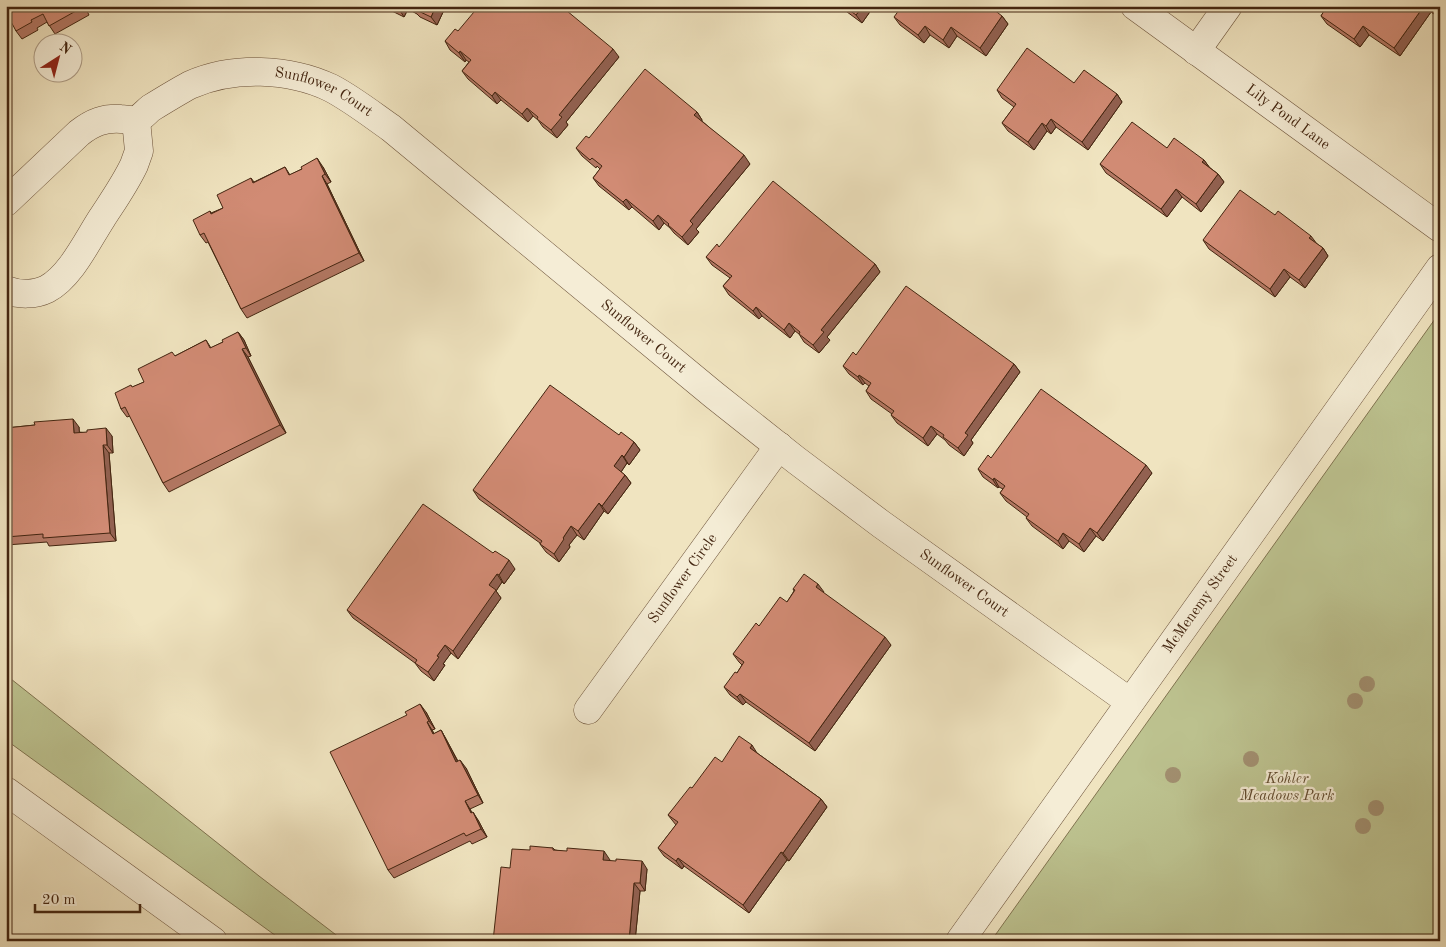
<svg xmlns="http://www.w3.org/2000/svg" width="1446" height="947" viewBox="0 0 1446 947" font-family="'Old Standard TT',serif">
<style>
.green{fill:#bdc390;stroke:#807450}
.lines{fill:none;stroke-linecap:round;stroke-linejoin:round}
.minor-casing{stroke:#6e553c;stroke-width:29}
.tertiary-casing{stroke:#6e553c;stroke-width:29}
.minor{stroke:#f5edd6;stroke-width:28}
.tertiary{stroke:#f5edd6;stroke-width:28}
.tree{fill:#a29071}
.wall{fill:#b47864;stroke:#432510}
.shaded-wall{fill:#926151;stroke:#432510}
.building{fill:#d18b74;stroke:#432510}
.labels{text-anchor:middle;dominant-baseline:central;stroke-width:4.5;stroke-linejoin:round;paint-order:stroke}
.street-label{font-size:15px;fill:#432510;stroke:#f5edd6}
.park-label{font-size:15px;font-style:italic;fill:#624c30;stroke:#f5edd6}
</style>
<rect width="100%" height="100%" fill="#f0e4c0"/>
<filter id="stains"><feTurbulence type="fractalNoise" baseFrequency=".004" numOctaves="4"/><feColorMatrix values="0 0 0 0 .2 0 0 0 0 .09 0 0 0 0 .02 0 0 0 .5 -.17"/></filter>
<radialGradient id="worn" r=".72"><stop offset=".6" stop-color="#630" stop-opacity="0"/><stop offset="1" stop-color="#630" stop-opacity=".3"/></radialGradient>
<path class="green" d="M 1440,312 L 1440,941 L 991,941 Z
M 6,675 L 259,876 L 344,941 L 283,941 L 6,740 Z"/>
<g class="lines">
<defs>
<g id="minor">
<path id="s1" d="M 1135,6 L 1440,228"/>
<path d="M 1196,51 L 1228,6"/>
<path id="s2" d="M 6,202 L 79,133 C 93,122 104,118 121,119 C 125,119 132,121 136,120 C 141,118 147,111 151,108 C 164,100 177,92 190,85 C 233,66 289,68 331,88 C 352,99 371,114 391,128 L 714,395 L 796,460 L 881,524 L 1130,702"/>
<path d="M 6,290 C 19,295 35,295 47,289 C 71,276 87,241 102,218 C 113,201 125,184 134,165 L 139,151 L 136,120"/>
<path id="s3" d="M 588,710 L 779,446"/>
</g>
<g id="tertiary">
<path d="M 6,791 L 213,941"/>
<path id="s4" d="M 960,941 L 1440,268"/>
</g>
</defs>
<use href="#minor" class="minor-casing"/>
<use href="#tertiary" class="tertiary-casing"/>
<use href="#minor" class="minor"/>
<use href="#tertiary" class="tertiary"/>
</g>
<g class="tree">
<circle cx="1367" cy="684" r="8"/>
<circle cx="1355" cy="701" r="8"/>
<circle cx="1251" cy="759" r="8"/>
<circle cx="1173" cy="775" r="8"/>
<circle cx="1376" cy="808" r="8"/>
<circle cx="1363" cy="826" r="8"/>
</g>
<path class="wall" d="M 7,6 L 95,6 L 87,11 L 89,15 L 55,34 L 47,22 L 37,28 L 38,30 L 22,39 L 16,31 L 11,15 Z
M 382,6 L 442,6 L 444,10 L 437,25 L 420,17 L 417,14 L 408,9 L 404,17 Z
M 839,6 L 874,6 L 862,23 Z
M 1327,6 L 1440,6 L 1440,18 L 1431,12 L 1400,56 L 1369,35 L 1360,47 L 1327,24 L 1321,16 Z
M 1002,16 L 1008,24 L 986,56 L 957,36 L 949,48 L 930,35 L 924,43 L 900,25 L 894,17 Z
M 458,31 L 619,57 L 566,122 L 568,125 L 557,138 L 543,127 L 538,120 L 533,116 L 528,122 L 501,100 L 497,104 L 468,79 L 462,71 L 469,62 L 466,60 L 465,62 L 450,50 L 445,41 Z
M 6,61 L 10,66 L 6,70 Z
M 1074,83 L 1117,94 L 1122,102 L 1088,150 L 1056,127 L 1051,134 L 1047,131 L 1034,150 L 1008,131 L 1002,123 L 1014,107 L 1002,98 L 997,90 Z
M 697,112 L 702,120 L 702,121 L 750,164 L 696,229 L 699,232 L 688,245 L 674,233 L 670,228 L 664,223 L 659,230 L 632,207 L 629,210 L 599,186 L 593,178 L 600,169 L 597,166 L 596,168 L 582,156 L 576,148 L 589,138 Z
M 1167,148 L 1204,160 L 1209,167 L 1218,174 L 1224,182 L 1201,212 L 1182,197 L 1167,217 L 1106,173 L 1100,164 Z
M 285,167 L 290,175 L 302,169 L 323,167 L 331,182 L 327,184 L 364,261 L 247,318 L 241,309 L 208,242 L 206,243 L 200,235 L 210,211 L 211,213 L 223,208 L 251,178 L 254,182 Z
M 1275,215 L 1323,248 L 1328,256 L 1305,288 L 1290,277 L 1275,297 L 1209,249 L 1203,240 Z
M 719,247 L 875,264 L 880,272 L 827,337 L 830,340 L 819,353 L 804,342 L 799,334 L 795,331 L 790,338 L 762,316 L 759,319 L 729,295 L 723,286 L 730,278 L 712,265 L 706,257 Z
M 238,332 L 244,340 L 251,356 L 248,357 L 286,433 L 169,492 L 163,483 L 130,416 L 127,417 L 121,409 L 133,387 L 144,382 L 175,356 L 206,340 L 211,348 L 223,342 Z
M 856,355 L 1014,364 L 1020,372 L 971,440 L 973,443 L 964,456 L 949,445 L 945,440 L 937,434 L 928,446 L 897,423 L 891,415 L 892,414 L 871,399 L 866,391 L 869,386 L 865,383 L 863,385 L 849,374 L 843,366 Z
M 35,425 L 79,427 L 79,432 L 112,436 L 113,453 L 109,453 L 116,541 L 49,546 L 47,542 L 6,545 L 6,428 Z
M 619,435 L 634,442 L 640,450 L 629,465 L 627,463 L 621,472 L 625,475 L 631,483 L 608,514 L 604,511 L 584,540 L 577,535 L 569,545 L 570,547 L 559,562 L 546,552 L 540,544 L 540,543 L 479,499 L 473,490 Z
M 991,458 L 1152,473 L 1103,541 L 1096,536 L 1084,552 L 1069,541 L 1063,549 L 1032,526 L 1026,518 L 1027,517 L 1006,501 L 1000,493 L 1003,489 L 999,487 L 998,488 L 983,477 L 978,469 Z
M 515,569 L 504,584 L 502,582 L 496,591 L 501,598 L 458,659 L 451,653 L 443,664 L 445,665 L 434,681 L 421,671 L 415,663 L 353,618 L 347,610 Z
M 793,589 L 824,592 L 823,593 L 891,645 L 815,751 L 746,702 L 743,705 L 730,695 L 724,687 L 737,673 L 742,665 L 739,662 L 733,654 L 759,626 L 787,602 L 794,591 Z
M 426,712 L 435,729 L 432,730 L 434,734 L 441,730 L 446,739 L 458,761 L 466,768 L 483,803 L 470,809 L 472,813 L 478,820 L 487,837 L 472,844 L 470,841 L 394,878 L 388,870 Z
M 757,753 L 821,799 L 827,807 L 789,861 L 787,860 L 749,913 L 684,866 L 682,869 L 664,856 L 658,848 L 676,825 L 668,815 L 692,788 L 722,762 Z
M 553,848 L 555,850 L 610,860 L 610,861 L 647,869 L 645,891 L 640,891 L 635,941 L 493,941 L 510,868 L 530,850 Z"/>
<path class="shaded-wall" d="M 400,6 L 406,6 L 408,9 L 404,17 L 399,9 Z
M 436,6 L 442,6 L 444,10 L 437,25 L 431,17 Z
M 863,6 L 874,6 L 862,23 L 856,15 Z
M 1424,6 L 1427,6 L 1431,12 L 1400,56 L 1394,48 Z
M 1002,16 L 1008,24 L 986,56 L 980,48 Z
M 925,26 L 930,35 L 924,43 L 918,35 Z
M 1363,26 L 1369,35 L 1360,47 L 1354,39 Z
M 951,27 L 957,36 L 949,48 L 943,40 Z
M 613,49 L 619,57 L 566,122 L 568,125 L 557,138 L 551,130 L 559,115 Z
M 460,51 L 466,60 L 465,62 L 459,53 Z
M 495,92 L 501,100 L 497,104 L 492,96 Z
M 1117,94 L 1122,102 L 1088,150 L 1082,142 Z
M 527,108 L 533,116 L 528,122 L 522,114 Z
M 697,112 L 702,120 L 700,123 L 694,115 Z
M 1051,119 L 1056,127 L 1051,134 L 1046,126 Z
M 1042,123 L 1047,131 L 1034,150 L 1028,142 Z
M 744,155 L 750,164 L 696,229 L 699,232 L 688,245 L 682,237 L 690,221 Z
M 317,158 L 323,167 L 331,182 L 325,174 Z
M 1204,160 L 1210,168 L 1202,162 Z
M 1218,174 L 1224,182 L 1201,212 L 1196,204 Z
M 322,176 L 327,184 L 364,261 L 359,253 Z
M 1176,189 L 1182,197 L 1167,217 L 1161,209 Z
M 626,199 L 632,207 L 629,210 L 623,202 Z
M 658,215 L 664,223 L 659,230 L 653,221 Z
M 1311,236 L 1317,244 L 1309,238 Z
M 1323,248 L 1328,256 L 1305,288 L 1299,280 Z
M 875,264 L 880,272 L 827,337 L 830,340 L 819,353 L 813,345 L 821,330 Z
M 1284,269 L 1290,277 L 1275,297 L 1270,289 Z
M 756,307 L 762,316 L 759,319 L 753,311 Z
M 789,323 L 795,331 L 790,338 L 784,330 Z
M 238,332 L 244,340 L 251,356 L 246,348 Z
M 242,349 L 248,357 L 286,433 L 280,425 Z
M 1014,364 L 1020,372 L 971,440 L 973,443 L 964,456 L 958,448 L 965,433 Z
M 859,375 L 865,383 L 863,385 L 858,377 Z
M 73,419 L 79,427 L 80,441 L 74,433 Z
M 931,426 L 937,434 L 928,446 L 923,438 Z
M 106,428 L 112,436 L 113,453 L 107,445 Z
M 634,442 L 640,450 L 629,465 L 624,457 Z
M 103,445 L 109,453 L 116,541 L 110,533 Z
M 622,455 L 627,463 L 619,475 L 614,466 Z
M 1146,465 L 1152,473 L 1103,541 L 1097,533 Z
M 625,475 L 631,483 L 608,514 L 602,506 Z
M 994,478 L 999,487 L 998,488 L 993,480 Z
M 599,503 L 604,511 L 584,540 L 578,531 Z
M 571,526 L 577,535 L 569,545 L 570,547 L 559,562 L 554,554 L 563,538 Z
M 1090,528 L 1096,536 L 1084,552 L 1079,544 Z
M 1063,533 L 1069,541 L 1063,549 L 1058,541 Z
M 509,560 L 515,569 L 504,584 L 499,575 Z
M 497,574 L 502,582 L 496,591 L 501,598 L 458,659 L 453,651 L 489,585 Z
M 818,584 L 824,592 L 821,596 L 816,587 Z
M 885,637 L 891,645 L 815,751 L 809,743 Z
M 445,645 L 451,653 L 443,664 L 445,665 L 434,681 L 428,672 L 437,656 Z
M 740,694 L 746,702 L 743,705 L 737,697 Z
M 420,704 L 426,712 L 435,729 L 429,721 Z
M 427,722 L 432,730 L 439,742 L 433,734 Z
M 441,730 L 446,739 L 462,770 L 456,762 Z
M 752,745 L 757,753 L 750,748 Z
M 460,760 L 466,768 L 483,803 L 478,795 Z
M 821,799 L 827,807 L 789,861 L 783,853 Z
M 465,801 L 470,809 L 476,822 L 471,813 Z
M 473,812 L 478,820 L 487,837 L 481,829 Z
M 604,851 L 610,860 L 609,868 L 603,860 Z
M 781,852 L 787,860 L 749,913 L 743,905 Z
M 678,858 L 684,866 L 682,869 L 676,861 Z
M 642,861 L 647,869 L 645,891 L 640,883 Z
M 634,883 L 640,891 L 635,941 L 629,941 Z"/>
<path class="building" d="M 7,6 L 83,6 L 83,7 L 49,26 L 43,14 L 31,20 L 32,22 L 16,31 L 8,16 L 11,15 Z
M 413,6 L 436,6 L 431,17 L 414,9 L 415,7 Z
M 479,6 L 561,6 L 613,49 L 559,115 L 562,117 L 551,130 L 537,119 L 538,117 L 527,108 L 522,114 L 495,92 L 492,96 L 462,71 L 471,60 L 460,51 L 459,53 L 445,41 L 455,29 L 458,31 Z
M 844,6 L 863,6 L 856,15 Z
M 902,6 L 989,6 L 1002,16 L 980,48 L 951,27 L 943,40 L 925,26 L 918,35 L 894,17 Z
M 1327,6 L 1424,6 L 1394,48 L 1363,26 L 1354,39 L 1321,16 Z
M 1429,6 L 1440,6 L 1440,14 Z
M 1027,48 L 1074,83 L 1084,70 L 1117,94 L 1082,142 L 1051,119 L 1046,126 L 1042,123 L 1028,142 L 1002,123 L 1016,104 L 997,90 Z
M 645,69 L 697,112 L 694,115 L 744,155 L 690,221 L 693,224 L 682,237 L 668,225 L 669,224 L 658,215 L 653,221 L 626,199 L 623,202 L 593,178 L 602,166 L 592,158 L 590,160 L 576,148 L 586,136 L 589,138 Z
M 1132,122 L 1167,148 L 1174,138 L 1204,160 L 1202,162 L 1218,174 L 1196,204 L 1176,189 L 1161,209 L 1100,164 Z
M 317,158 L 325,174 L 322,176 L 359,253 L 241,309 L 204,233 L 200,235 L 193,220 L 210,211 L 211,214 L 223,208 L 217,195 L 251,178 L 253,183 L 285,167 L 289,175 L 302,169 L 301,167 Z
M 773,181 L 875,264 L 821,330 L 824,332 L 813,345 L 799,334 L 800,332 L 789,323 L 784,330 L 756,307 L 753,311 L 723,286 L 732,276 L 706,257 L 717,244 L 719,247 Z
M 1240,190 L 1275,215 L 1278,211 L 1311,236 L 1309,238 L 1323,248 L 1299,280 L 1284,269 L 1270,289 L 1203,240 Z
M 906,286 L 1014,364 L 965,433 L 968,435 L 958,448 L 943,437 L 944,435 L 931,426 L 923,438 L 891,415 L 894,411 L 866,391 L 871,383 L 859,375 L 858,377 L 843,366 L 853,352 L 856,355 Z
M 238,332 L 246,348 L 242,349 L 280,425 L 163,483 L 125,407 L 121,409 L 115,393 L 131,385 L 132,387 L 144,382 L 138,369 L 172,352 L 175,356 L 206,340 L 210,348 L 223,342 L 222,340 Z
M 550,385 L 619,435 L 621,432 L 634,442 L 624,457 L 622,455 L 614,466 L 625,475 L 602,506 L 599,503 L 578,531 L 571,526 L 563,538 L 564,539 L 554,554 L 540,544 L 542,541 L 473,490 Z
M 1041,389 L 1146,465 L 1097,533 L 1090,528 L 1079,544 L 1063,533 L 1058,541 L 1026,518 L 1029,514 L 1000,493 L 1005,486 L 994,478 L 993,480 L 978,469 L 988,455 L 991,458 Z
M 73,419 L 74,433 L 87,432 L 87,430 L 106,428 L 107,445 L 103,445 L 110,533 L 43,538 L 43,534 L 6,537 L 6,428 L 35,425 L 34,422 Z
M 423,504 L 493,553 L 495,551 L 509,560 L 499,575 L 497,574 L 489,585 L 496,590 L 453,651 L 445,645 L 437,656 L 439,657 L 428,672 L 415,663 L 417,660 L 347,610 Z
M 804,574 L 818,584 L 816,587 L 885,637 L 809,743 L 740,694 L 737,697 L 724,687 L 735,672 L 737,673 L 744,662 L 733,654 L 756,623 L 759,626 L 780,597 L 787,602 L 795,590 L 793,589 Z
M 420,704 L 429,721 L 427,722 L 433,734 L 441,730 L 456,762 L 460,760 L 478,795 L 465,801 L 471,813 L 473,812 L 481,829 L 466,836 L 464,833 L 388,870 L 330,752 L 407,715 L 405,712 Z
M 739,736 L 752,745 L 750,748 L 821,799 L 783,853 L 781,852 L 743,905 L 678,858 L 676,861 L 658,848 L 678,822 L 668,815 L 690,787 L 692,788 L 715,757 L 722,762 Z
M 530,846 L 553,848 L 553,850 L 567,851 L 567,848 L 604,851 L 603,860 L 616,861 L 616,859 L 642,861 L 640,883 L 634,883 L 629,941 L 493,941 L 501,867 L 510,868 L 512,849 L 530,850 Z"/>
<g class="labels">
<g class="street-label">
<text stroke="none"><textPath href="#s2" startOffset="365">Sunflower Court</textPath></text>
<text stroke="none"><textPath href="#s1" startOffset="189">Lily Pond Lane</textPath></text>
<text stroke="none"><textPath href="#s2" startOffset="770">Sunflower Court</textPath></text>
<text stroke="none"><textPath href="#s3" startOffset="162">Sunflower Circle</textPath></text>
<text stroke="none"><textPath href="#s2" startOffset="1175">Sunflower Court</textPath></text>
<text stroke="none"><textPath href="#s4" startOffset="414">McMenemy Street</textPath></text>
</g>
<g class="park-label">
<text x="1287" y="779">Kohler<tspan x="1287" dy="17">Meadows Park</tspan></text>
</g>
</g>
<rect width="1446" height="947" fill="none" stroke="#f0e4c0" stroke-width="25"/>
<rect x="8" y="8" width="1431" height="932" fill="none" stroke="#432510" stroke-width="2.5"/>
<rect x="12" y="12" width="1421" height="922" fill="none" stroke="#432510"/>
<g transform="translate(58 58) rotate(36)"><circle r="24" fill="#f5edd6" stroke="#ae9d87"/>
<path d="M0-4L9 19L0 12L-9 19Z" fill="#8f2418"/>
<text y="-8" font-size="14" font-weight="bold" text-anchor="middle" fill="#432510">N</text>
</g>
<path d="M35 904v8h105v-8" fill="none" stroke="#432510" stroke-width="2.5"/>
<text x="42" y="904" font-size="15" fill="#432510" stroke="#f5edd6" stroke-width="4" paint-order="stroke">20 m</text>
<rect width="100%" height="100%" filter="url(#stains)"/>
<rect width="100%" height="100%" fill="url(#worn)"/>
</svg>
